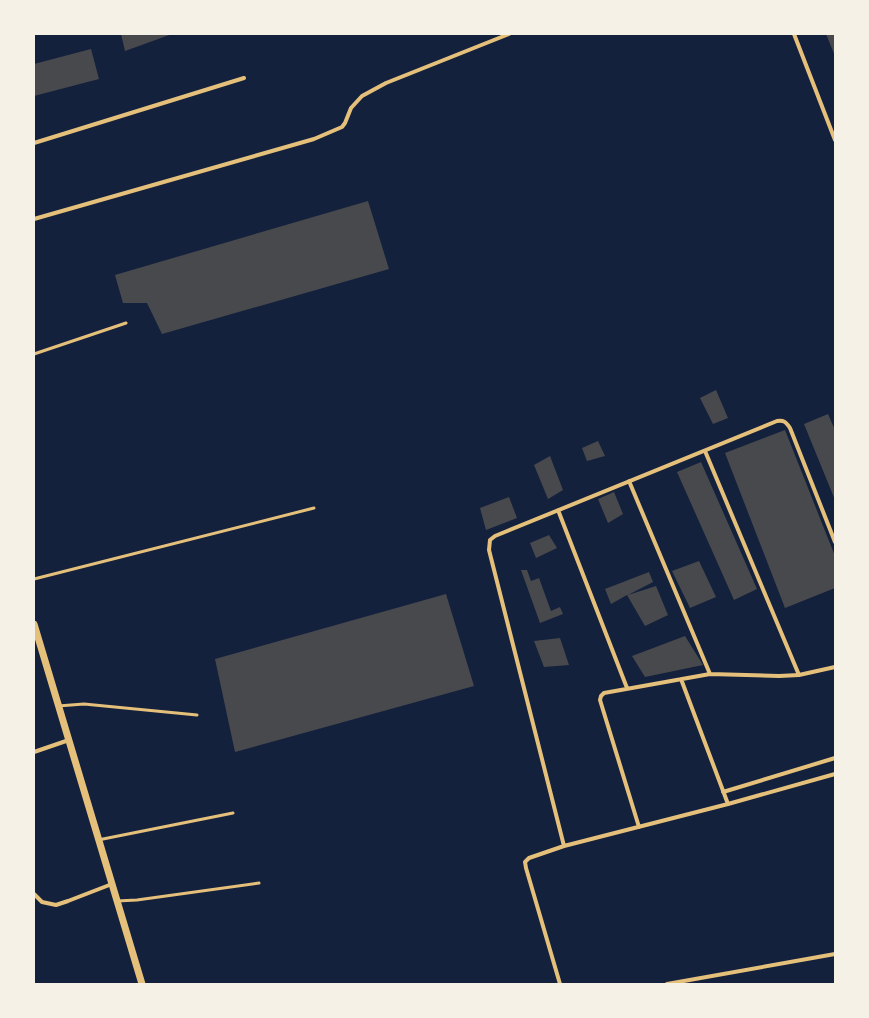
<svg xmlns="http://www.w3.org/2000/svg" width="869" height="1018" viewBox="0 0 869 1018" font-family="'Work Sans',sans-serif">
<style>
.building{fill:#48494c}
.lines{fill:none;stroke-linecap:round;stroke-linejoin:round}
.service{stroke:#e5c07b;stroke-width:3}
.minor{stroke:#e5c07b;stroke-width:4}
.tertiary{stroke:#e5c07b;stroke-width:7}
</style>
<rect width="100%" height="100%" fill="#14213d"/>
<path class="building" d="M 121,34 L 172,34 L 125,51 Z
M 826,34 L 835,34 L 835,56 Z
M 91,49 L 99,79 L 34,96 L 34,64 Z
M 368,201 L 389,269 L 162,334 L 147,303 L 123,303 L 115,275 Z
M 716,390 L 728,418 L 713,424 L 700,398 Z
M 828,414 L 835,430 L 835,500 L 804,424 Z
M 785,430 L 835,556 L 835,588 L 785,608 L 725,453 Z
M 598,441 L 605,456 L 587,461 L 582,448 Z
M 550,456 L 563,490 L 548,499 L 534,465 Z
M 701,462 L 757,589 L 734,600 L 677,472 Z
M 614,492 L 623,514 L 608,523 L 598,499 Z
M 509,497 L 517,518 L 486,530 L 480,508 Z
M 549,535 L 557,548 L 536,558 L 530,543 Z
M 699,561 L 716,597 L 690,608 L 672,571 Z
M 521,570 L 527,570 L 531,581 L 539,578 L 551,611 L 560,607 L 563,614 L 540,623 Z
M 649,572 L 653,582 L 628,595 L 656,586 L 668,615 L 645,626 L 627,595 L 611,604 L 605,589 Z
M 446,594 L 474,686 L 235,752 L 215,659 Z
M 685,636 L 703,665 L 645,677 L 632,656 Z
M 560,638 L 569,665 L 544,667 L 534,641 Z"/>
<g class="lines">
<path class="service" d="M 34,354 L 126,323
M 34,579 L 314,508
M 58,706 L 84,704 L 197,715
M 98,840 L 233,813
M 117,901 L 137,900 L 259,883"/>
<path class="minor" d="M 794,34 L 835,140
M 34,143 L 244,78
M 34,219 L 314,139 L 342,127 L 345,123 L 351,108 L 362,96 L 386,83 L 509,34
M 629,481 L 710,674 L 779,676 L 799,675 L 705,451
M 558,510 L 627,688
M 799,675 L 835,667
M 681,679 L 728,804 L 835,774
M 34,752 L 69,740
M 723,792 L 835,758
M 639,827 L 600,700 L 601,696 L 604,693 L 710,674
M 564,846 L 489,550 L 490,540 L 495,536 L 777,421 C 784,420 786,422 790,428 L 835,542
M 34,894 L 42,902 L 56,905 L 68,901 L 112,884
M 560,984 L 526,868 L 525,862 L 529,858 L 564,846 L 728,804
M 667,984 L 835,954"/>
<path class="tertiary" d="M 34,624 L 142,984"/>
</g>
<rect width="869" height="1018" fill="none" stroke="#f6f1e7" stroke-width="70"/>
</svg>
